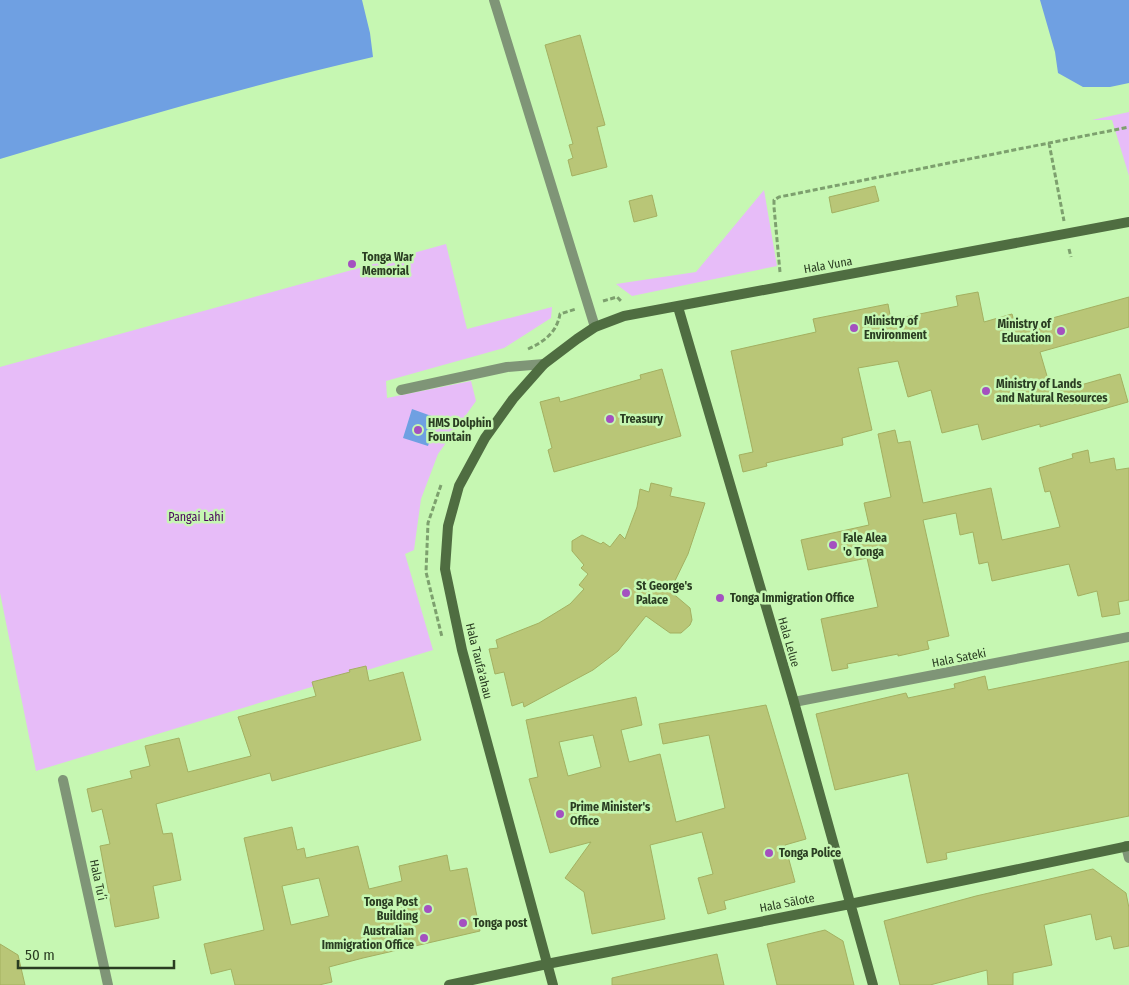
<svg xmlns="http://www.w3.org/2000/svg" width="1129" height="985" viewBox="0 0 1129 985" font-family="'Fira Sans Condensed',sans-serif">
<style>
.green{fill:#e7bcf8}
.water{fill:#6fa0e2}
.building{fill:#b9c677;stroke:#a3b061;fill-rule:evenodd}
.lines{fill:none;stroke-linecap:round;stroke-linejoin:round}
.path{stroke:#7da06e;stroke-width:3;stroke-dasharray:5 2.5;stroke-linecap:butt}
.lane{stroke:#7f9577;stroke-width:10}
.street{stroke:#7f9577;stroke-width:10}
.secondary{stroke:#4f6d41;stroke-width:10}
.poi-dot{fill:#a451c0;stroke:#c6f7b2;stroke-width:2}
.labels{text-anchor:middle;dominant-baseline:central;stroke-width:5;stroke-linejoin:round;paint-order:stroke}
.poi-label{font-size:12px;font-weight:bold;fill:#2a3d22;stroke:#c6f7b2;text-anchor:start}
.street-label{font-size:12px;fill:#2a3d22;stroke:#c6f7b2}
.park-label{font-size:12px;fill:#49055c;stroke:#c6f7b2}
</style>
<rect width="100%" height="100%" fill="#c6f7b2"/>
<path class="green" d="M 1129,112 L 1129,176 L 1112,120 L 1092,120 Z
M 764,190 L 777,266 L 632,296 L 616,284 L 696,272 Z
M 446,244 L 467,329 L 552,307 L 551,318 L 504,348 L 386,381 L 387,398 L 471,381 L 476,401 L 438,454 L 421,499 L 414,550 L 405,554 L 433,650 L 36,771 L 0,593 L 0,367 Z"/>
<path class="water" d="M 0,0 L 362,0 L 370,33 L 373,57 C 247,86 123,122 0,159 Z
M 1040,0 L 1129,0 L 1129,83 L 1110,87 L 1083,87 L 1058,73 L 1055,52 Z
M 412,409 L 437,418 L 428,446 L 403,438 Z"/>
<path class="building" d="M 580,35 L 605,125 L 597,127 L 607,167 L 572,176 L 568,160 L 573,158 L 569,145 L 573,144 L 545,45 Z
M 875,186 L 879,201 L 832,213 L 829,197 Z
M 652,195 L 657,216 L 634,222 L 629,201 Z
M 978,292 L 984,322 L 1012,314 L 1016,328 L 1129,297 L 1129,327 L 1040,352 L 1052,393 L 1120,374 L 1128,402 L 1040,427 L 1040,424 L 982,440 L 978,424 L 942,433 L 931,390 L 908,397 L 898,361 L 858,368 L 872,430 L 842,438 L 843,445 L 766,463 L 767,466 L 743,472 L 739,455 L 753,452 L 731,351 L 816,332 L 813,319 L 888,304 L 891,320 L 958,306 L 956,296 Z
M 662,369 L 681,436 L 554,472 L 548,450 L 552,448 L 540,402 L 559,397 L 560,402 L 641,379 L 640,375 Z
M 895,430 L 898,443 L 910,441 L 923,503 L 991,488 L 1002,540 L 1060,527 L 1050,491 L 1045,492 L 1039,468 L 1073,458 L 1072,454 L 1088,450 L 1090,463 L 1114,458 L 1116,470 L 1129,468 L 1129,600 L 1118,602 L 1120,614 L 1102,617 L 1097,591 L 1078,596 L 1069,564 L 992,581 L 988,562 L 979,564 L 973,532 L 960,535 L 956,513 L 923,520 L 949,636 L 927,641 L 929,649 L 898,656 L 898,654 L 847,664 L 848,668 L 832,671 L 821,619 L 878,607 L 867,558 L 808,570 L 801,540 L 869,525 L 864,503 L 891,497 L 878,434 Z
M 651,483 L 672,488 L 670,496 L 705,503 L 688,554 L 670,591 L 690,608 L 692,620 L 690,625 L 681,633 L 670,633 L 646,616 L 618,651 L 593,670 L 524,707 L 523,702 L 512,706 L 504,672 L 495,674 L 489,649 L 498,648 L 496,640 L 539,623 L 570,604 L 584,589 L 579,585 L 588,574 L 581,568 L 584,565 L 572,551 L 572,541 L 582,535 L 601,544 L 603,542 L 610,547 L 620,534 L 625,539 L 637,507 L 640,489 L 649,492 Z
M 1129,661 L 1129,816 L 946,853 L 947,859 L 927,863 L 908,773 L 835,790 L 816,714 L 906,693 L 908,698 L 955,688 L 954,684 L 985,676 L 988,690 Z
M 366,666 L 369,681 L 403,672 L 421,740 L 272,781 L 270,773 L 156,804 L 163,834 L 172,833 L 181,880 L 153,886 L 159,918 L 115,927 L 100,846 L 110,844 L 102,809 L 92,812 L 87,789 L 132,778 L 130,771 L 150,766 L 145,746 L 179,738 L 188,772 L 251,756 L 238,717 L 316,696 L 312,682 L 350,672 L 349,670 Z
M 636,697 L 642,725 L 621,730 L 629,762 L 660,754 L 676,822 L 725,808 L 709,735 L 663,744 L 659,724 L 766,705 L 806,839 L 785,845 L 795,882 L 724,901 L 726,909 L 708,914 L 698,878 L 713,874 L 702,832 L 650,845 L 665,919 L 592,934 L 584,892 L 565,878 L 591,842 L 550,853 L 529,779 L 538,777 L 526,720 ZM 593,735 L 601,767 L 568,776 L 559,742 Z
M 292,827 L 297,850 L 304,848 L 306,858 L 358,846 L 369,889 L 402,881 L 399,866 L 447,855 L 450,871 L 467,868 L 480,931 L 363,958 L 329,967 L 332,982 L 319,985 L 235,985 L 231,969 L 211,974 L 204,944 L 264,930 L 244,838 ZM 319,878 L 329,916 L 291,925 L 282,886 Z
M 1093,869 L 1126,893 L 1129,908 L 1129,946 L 1114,949 L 1111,936 L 1096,940 L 1091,914 L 1044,925 L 1052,965 L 1013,973 L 1013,985 L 988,985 L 987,970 L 930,985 L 900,985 L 884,921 L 976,896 Z
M 825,930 L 843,941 L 854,985 L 777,985 L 767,944 Z
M 0,944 L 18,955 L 25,985 L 0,985 Z
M 717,954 L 724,985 L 612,985 L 612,978 Z"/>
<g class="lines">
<path class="path" d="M 1049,143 L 1064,221
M 1069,249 L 1071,257
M 780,272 L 774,207 L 774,200 L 779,197 L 1129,127
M 603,301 L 617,297 L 622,302
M 528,349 C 544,342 557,332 560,314 L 576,309
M 441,485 L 428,523 L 426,572 L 442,637"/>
<path class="lane" d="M 494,0 L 595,327
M 401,390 L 507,367 L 544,364"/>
<path class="street" d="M 794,702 L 1129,637
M 63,780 L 108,985
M 1126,846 L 1129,858"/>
<path class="secondary" d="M 678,307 L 794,702 L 873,985
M 449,985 L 547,964 L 850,904 L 1129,846
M 553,985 L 462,650 L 445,569 L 448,526 L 459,486 L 485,438 L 513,399 L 544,364 L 577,339 L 595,327 L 624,316 L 1129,222"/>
</g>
<g class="poi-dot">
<circle cx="352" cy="264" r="5"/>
<circle cx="854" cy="328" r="5"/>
<circle cx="1061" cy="331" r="5"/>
<circle cx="986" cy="391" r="5"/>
<circle cx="610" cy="419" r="5"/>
<circle cx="418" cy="430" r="5"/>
<circle cx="833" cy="545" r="5"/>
<circle cx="626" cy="593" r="5"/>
<circle cx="720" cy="598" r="5"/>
<circle cx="560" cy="814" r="5"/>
<circle cx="769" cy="853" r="5"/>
<circle cx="428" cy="909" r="5"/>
<circle cx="463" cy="923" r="5"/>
<circle cx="424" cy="938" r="5"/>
</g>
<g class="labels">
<g class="poi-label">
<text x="362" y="257">Tonga War<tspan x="362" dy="14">Memorial</tspan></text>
<text x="864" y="321">Ministry of<tspan x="864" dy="14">Environment</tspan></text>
<text x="1051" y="324" text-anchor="end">Ministry of<tspan x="1051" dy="14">Education</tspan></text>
<text x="996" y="384">Ministry of Lands<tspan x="996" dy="14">and Natural Resources</tspan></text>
<text x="620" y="419">Treasury</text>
<text x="428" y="423">HMS Dolphin<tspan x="428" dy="14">Fountain</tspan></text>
<text x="843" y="538">Fale Alea<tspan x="843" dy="14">'o Tonga</tspan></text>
<text x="636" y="586">St George's<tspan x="636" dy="14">Palace</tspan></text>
<text x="730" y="598">Tonga Immigration Office</text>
<text x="570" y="807">Prime Minister's<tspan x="570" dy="14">Office</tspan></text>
<text x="779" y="853">Tonga Police</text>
<text x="418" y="902" text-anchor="end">Tonga Post<tspan x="418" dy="14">Building</tspan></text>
<text x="473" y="923">Tonga post</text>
<text x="414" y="931" text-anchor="end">Australian<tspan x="414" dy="14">Immigration Office</tspan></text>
</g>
<g class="street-label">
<text transform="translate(828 265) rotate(-10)">Hala Vuna</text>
<text transform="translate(789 642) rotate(74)">Hala Lelue</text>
<text transform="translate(959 658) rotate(-11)">Hala Sateki</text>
<text transform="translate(479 661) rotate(76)">Hala Taufa'ahau</text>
<text transform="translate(98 880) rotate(78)">Hala Tuʻi</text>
<text transform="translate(787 903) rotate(-11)">Hala Sālote</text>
</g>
<g class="park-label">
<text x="196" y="517">Pangai Lahi</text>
</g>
</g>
<path d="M18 960v8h156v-8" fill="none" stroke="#2a3d22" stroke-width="2.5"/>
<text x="25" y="960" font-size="15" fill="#2a3d22" stroke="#c6f7b2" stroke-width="4" paint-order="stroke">50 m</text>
</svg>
